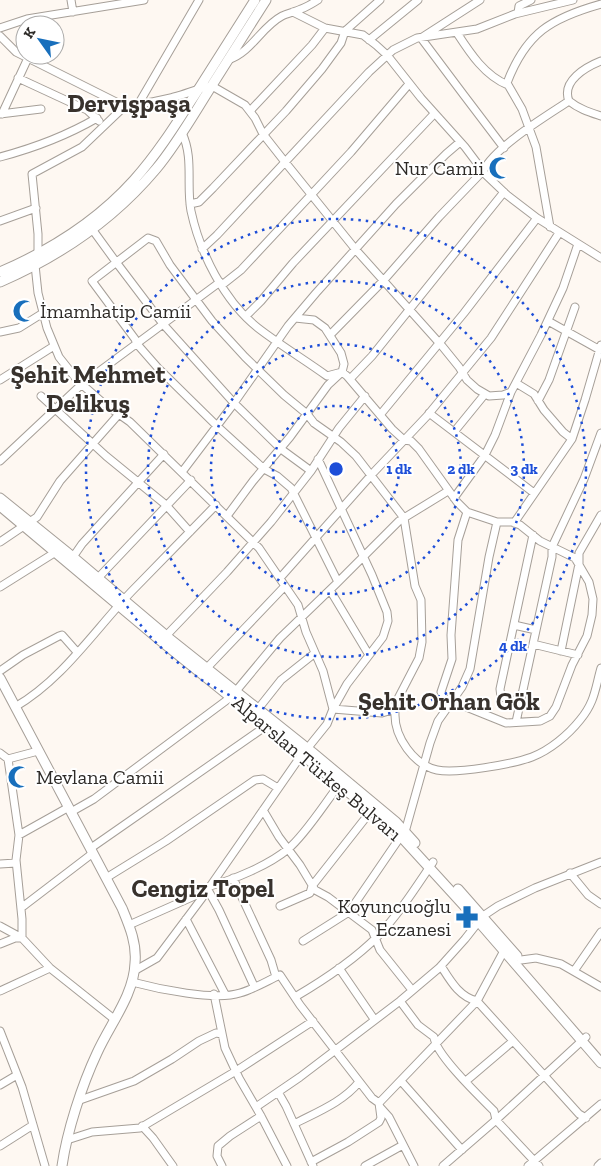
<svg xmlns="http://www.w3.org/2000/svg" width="601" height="1166" viewBox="0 0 601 1166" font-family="'Zilla Slab',serif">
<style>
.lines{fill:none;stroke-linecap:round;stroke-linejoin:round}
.minor-casing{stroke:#a69f98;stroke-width:9}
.major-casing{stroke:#a69f98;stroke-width:11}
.minor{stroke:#fff;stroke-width:7}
.major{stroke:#fff;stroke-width:9}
.ring{fill:none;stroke:#1d4ed8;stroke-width:2.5;stroke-dasharray:2.5 5}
.labels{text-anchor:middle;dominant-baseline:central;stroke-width:4;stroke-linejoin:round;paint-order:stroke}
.poi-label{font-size:20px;fill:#2d2a27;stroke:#fff;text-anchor:end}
.street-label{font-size:20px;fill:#2d2a27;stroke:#fff}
.district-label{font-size:25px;font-weight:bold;fill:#38322d;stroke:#fff}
.centre{fill:#1d4ed8;stroke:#fff;stroke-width:2.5}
.ring-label{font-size:15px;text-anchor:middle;font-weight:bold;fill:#1d4ed8;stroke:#fff;stroke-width:4;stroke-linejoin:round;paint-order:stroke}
</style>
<rect width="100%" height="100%" fill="#fef8f2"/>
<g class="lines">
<defs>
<path id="minor" d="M 71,0 L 73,12
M 480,0 L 421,38 L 463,94 L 504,148
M 293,12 L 325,28 L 363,35 L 376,45 L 387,55 L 421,98 L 465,147 L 486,175 L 507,195 L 537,218 L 601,258
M 518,13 L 519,6 L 531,0
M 0,28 L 27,19 L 144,0
M 457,33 C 470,53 485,76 508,85
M 0,36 L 16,52 L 120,104 C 137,106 157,101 174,97 C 187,94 198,88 212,86 L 245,105 L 255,118 L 263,134 L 285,162 L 356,250 L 442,346 L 459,367 L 467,380 L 477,389 L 489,396 L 503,395 L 511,392 L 541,335 L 563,288 L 578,244
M 369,40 L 418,0
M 228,60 C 252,52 261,27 282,16 C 288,13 295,12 301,9 C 307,7 313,3 318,0
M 601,61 C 586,67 561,81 569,101 C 579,109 589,112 601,116
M 18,78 L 87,110 L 99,121
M 139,103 L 199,0
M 126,105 L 82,147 L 32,174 L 38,234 L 38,254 L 35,265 L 38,293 L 47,328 L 59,357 L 78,381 L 103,403 L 130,422 L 259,548 L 298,605 L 306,632 L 323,671 L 333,709 L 327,724 L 298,760 L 202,898 L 157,958 L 134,971
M 250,111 L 312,45 L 325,28
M 0,114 L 41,109
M 2,114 L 28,58
M 182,133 C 194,158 186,185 191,211 C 200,253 224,301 258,328 C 280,345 305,360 327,376 L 342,372 L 347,376 L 392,429 L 404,440 L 411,441 L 419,449 L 457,502 L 467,512 L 497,522 L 512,522 L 520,525 L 540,541 L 575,558 L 589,582 L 593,599 L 592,615 L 587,636 L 572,665 L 556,707 L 550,716 L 540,721 L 506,723 L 444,698 L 441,692 L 452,659 L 451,635 L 458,540 L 467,512
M 0,157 C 34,148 66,136 97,118
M 190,204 L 199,202 L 213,188 L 286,111 L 322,69 L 341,43 L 345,31 L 380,0
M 0,221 L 36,208
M 550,227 L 536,147 L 522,109 L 507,83 C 526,33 551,18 601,4
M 92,229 L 116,262 L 163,324 L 234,403 L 281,449 L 311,471
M 202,249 L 217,235 L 369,72 L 393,50 L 417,38 L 477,29 L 515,14 L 573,0
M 222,285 L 241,270 L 351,152 L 409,84
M 246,316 L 261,301 L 293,263 L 434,114
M 548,321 L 600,350
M 0,332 L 19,328 L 43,313
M 330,335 L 384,280 L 439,217 L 483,171 C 496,146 545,117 569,101
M 350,379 L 372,356 L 504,192
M 0,380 L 54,346
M 516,383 L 534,394 L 544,410 L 563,432 L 572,439
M 41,396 L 106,456 L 166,505 L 190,532
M 538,401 L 549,380 L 575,307
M 429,413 L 534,493
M 380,415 L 464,313 L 537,218
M 454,432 L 485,394
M 318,459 L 372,575 L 387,612 L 388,621 L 383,637 L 347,684 L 333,709 L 382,713 L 392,710 L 395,713 C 394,737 414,765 437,770 C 457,774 513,764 532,757 C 550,750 568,735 580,720 C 595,702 595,689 601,668
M 0,461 L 82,384 L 220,282
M 182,472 L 232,406 L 288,326 L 316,293 L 396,204 L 446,154 L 460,142
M 454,498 L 485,455 L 495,435 L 511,392
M 227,516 L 253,481 L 290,437 L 328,385 L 342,372 L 344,364 L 341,353 L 325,328 L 314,320 L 295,318
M 514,523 L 572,439 L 585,400 L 601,345
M 0,542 L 37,517 L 60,481 L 119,414
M 73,557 L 82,544 L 164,454
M 98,578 L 191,480
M 280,578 L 374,472 L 427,416 L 491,338 L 559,233
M 338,582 L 291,488 L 277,476 L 264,469 L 217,426 L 158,368 L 137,344 L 135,339 L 92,281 L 148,238 L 156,241 L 170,265 L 212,321 L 245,357 L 284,395 L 307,414 L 314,423 L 341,442 L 356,456 L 404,518 L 415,586 L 421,600 L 422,642 L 419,658 L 392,710
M 0,587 L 59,550
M 330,590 L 369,655
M 514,625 L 536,630
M 163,639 L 227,572 L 271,522 L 311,471 L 339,428 L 365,396
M 533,644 L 578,655
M 561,651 L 579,564 L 579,553 L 601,515
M 0,671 L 23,655 L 59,636 L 62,635 L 77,652
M 204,671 L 285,586
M 520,702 L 501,697 L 500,689 L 533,535
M 15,707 C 62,680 94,631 131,592 C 159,563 188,534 216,505
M 258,709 L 281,680 L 315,653
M 516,722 L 552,557 L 552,547 L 584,479 L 601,433
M 0,753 L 8,759 L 38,751
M 8,759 L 19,835 L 16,860 L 22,919 L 22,938
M 263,810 L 279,837 L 300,865 L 315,890 L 328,897 L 372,930 L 380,950 L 412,990
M 71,812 L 94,799 L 231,697 L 280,638 L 336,584 L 399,521 L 448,491
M 405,832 L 430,743 L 438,721 L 462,687 L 470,669 L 489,557 L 497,522
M 19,835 L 69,807
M 91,848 L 269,724
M 0,864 L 16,863
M 570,873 L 588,895 L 601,904
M 106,878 L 166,841 L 255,780 L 263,779 L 278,788
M 233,878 L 271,960 L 276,977
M 210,886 C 233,880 269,865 288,849 C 305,835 325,803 339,785
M 280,906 L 310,893 L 312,886 L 371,811
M 21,908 L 93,853
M 186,919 L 225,994
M 129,925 L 208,890 L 219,910 L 254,986
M 0,926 L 22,938 L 50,968 L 114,1019
M 303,941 L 349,912 L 401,836
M 0,944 L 15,938 L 21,938
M 521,960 L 536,958 L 561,964 L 601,987
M 441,966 C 450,980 459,997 477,1001 L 579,1114 L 586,1118
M 339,968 L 374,1019
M 574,971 L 601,932
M 132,982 C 158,989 215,1001 240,993 C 254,989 267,981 280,975 L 300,1005 L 372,1098 L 379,1103
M 0,991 L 50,968
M 214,994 L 225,1048 L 239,1078 L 261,1116 L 287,1166
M 295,997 C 324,980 354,960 378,936 C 399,914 416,887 433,862
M 400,1001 L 418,1025 L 434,1037 C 435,1054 480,1097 494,1111 L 496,1120 L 539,1166
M 0,1031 L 22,1087 L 45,1166
M 401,1081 L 462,1150
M 466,1081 L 513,1041
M 0,1085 L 17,1075
M 278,1092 L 286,1106 L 313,1166
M 80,1100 L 134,1081 L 172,1059 L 199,1041 L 216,1033 L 222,1034
M 256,1107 L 300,1077 L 400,1001 L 439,968 L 465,939 L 483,916 L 498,906 L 535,888 L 601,862
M 380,1107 L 389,1117 L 414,1166
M 294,1124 C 317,1112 343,1102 359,1082
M 142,1126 L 153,1138 L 173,1166
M 67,1140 L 92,1132 L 140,1128 L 236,1071 L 313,1021
M 0,1146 L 33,1125
M 311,1162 L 348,1142 L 379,1122 L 381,1118 L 379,1103 L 477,1001 L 506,947
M 222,1166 L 217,1156 L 218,1146 L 230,1136 L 261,1116
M 365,1166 L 403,1145
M 443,1166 L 496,1120 L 586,1037
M 528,1166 L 601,1104
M 598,1166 L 601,1163"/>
<path id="major" d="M 0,272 C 49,251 98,220 134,180 C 159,152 178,121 198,90 C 217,60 236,30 255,0
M 0,282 C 60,256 114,219 156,169 C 176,145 192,117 209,90 C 228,60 247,30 266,0
M 0,498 L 73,557 L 170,639 L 312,752 L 396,822 L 415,843
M 0,506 L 161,641 L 394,829 L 478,921 L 601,1063
M 0,678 L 122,908 C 129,925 137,943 135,963 C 134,995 110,1024 97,1053 C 82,1085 67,1131 62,1166
M 458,889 L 517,956"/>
</defs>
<use href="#minor" class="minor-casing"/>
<use href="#major" class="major-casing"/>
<use href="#minor" class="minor"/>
<use href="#major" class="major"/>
</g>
<g class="ring">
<circle cx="336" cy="469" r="63"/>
<circle cx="336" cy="469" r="125"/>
<circle cx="336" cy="469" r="188"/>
<circle cx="336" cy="469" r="250"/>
</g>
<defs>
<symbol id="mosque-bare" viewBox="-9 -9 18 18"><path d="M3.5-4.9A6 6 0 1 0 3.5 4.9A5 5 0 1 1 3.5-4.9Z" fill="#186fbc" stroke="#fff" stroke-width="2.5" paint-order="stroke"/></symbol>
<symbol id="pharmacy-bare" viewBox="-9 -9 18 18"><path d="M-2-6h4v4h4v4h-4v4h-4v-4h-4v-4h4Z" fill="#186fbc" stroke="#fff" stroke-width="2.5" paint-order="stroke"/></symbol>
</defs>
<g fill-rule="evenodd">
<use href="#mosque-bare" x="484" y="152" width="32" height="32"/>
<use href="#mosque-bare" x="8" y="295" width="32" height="32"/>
<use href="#mosque-bare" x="3" y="761" width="32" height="32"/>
<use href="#pharmacy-bare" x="451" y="901" width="32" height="32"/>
</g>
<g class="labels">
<g class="poi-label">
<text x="484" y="168">Nur Camii</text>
<text x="40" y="311" text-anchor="start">İmamhatip Camii</text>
<text x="36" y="777" text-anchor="start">Mevlana Camii</text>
<text x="451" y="906">Koyuncuoğlu<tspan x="451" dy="23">Eczanesi</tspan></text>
</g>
<g class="street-label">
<text transform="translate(317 768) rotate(40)">Alparslan Türkeş Bulvarı</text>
</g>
<g class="district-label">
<text x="129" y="103">Dervişpaşa</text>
<text x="88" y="374">Şehit Mehmet<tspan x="88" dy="29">Delikuş</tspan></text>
<text x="449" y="701">Şehit Orhan Gök</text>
<text x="203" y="888">Cengiz Topel</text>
</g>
</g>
<circle cx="336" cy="469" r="8" class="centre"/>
<g class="ring-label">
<text x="399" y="474">1 dk</text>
<text x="461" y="474">2 dk</text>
<text x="524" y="474">3 dk</text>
<text x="513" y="651">4 dk</text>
</g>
<g transform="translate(40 40) rotate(303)"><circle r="24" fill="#ffffff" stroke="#abaaa9"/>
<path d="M0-4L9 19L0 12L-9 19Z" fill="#186fbc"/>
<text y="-8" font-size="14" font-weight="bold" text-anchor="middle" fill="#2d2a27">K</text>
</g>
</svg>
